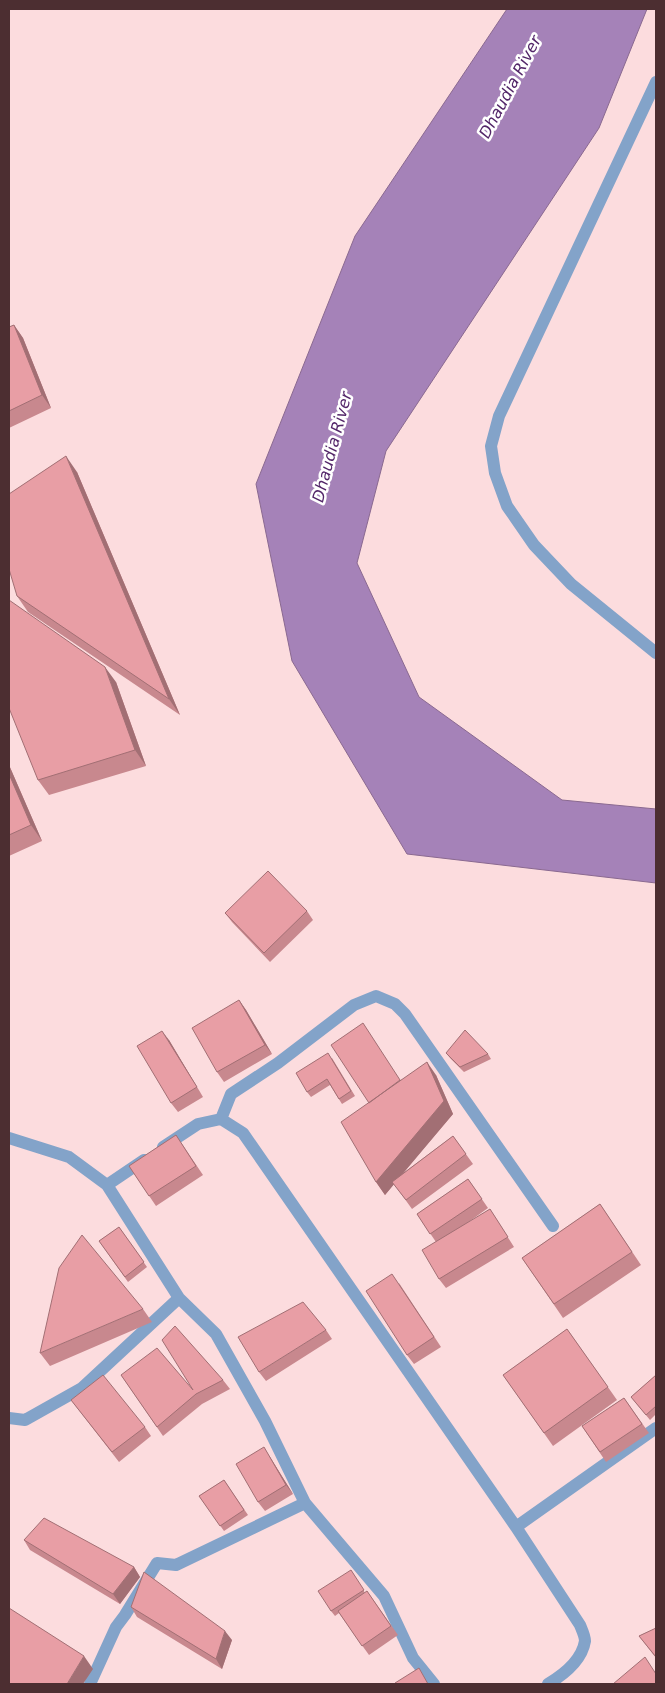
<svg xmlns="http://www.w3.org/2000/svg" width="665" height="1693" viewBox="0 0 665 1693" font-family="'DejaVu Sans',sans-serif">
<style>
.water{fill:#a582b8;stroke:#8a6990}
.lines{fill:none;stroke-linecap:round;stroke-linejoin:round}
.minor{stroke:#83a3c9;stroke-width:12}
.wall{fill:#c8888e}
.shaded-wall{fill:#a26f74}
.building{fill:#e89ea5;stroke:#a26f74}
.labels{text-anchor:middle;dominant-baseline:central;stroke-width:5;stroke-linejoin:round;paint-order:stroke}
.water-label{font-size:16px;font-style:italic;fill:#532669;stroke:#fff}
</style>
<rect width="100%" height="100%" fill="#fcdcde"/>
<path class="water" d="M 507,9 L 647,9 L 599,128 L 386,451 L 357,563 L 419,697 L 562,800 L 656,809 L 656,883 L 407,854 L 292,661 L 256,484 L 355,236 Z"/>
<g class="lines">
<path class="minor" d="M 656,82 L 499,416 L 491,446 L 495,473 L 507,506 L 534,545 L 571,584 L 656,653
M 221,1119 L 231,1094 L 278,1063 L 354,1005 L 376,996 L 395,1004 L 405,1014 L 553,1226
M 9,1138 L 69,1157 L 107,1185 L 179,1298 L 216,1334 L 265,1421 L 305,1503 L 384,1596 L 413,1658 L 434,1684
M 163,1147 L 198,1124 L 221,1119 L 243,1133 L 516,1527 L 580,1625 C 582,1630 585,1636 585,1641 C 582,1660 563,1675 548,1684
M 107,1185 L 144,1160
M 9,1418 L 25,1420 L 82,1388 L 179,1298
M 516,1527 L 656,1428
M 90,1684 L 116,1627 L 125,1615 L 157,1563 L 176,1565 L 305,1503"/>
</g>
<path class="wall" d="M 14,325 L 23,338 L 51,408 L 9,428 L 9,327 Z
M 77,472 L 180,715 L 28,612 L 17,596 Z
M 116,682 L 146,766 L 49,795 L 38,780 Z
M 9,765 L 42,841 L 9,856 Z
M 307,911 L 313,920 L 270,962 L 232,922 L 225,913 Z
M 239,1000 L 246,1010 L 272,1054 L 224,1082 L 217,1072 Z
M 169,1040 L 203,1097 L 178,1112 L 171,1103 Z
M 446,1053 L 488,1054 L 491,1059 L 464,1072 L 450,1058 Z
M 332,1058 L 355,1096 L 342,1104 L 330,1085 L 311,1097 L 307,1092 Z
M 436,1075 L 453,1114 L 402,1174 L 453,1136 L 473,1164 L 412,1209 L 394,1184 L 385,1195 L 376,1182 L 369,1103 L 400,1080 Z
M 176,1135 L 203,1175 L 156,1206 L 129,1166 Z
M 468,1179 L 488,1208 L 463,1226 L 490,1209 L 514,1247 L 446,1288 L 439,1279 L 436,1242 L 417,1214 Z
M 600,1204 L 641,1265 L 563,1318 L 522,1258 Z
M 119,1227 L 147,1267 L 128,1282 L 99,1241 Z
M 399,1283 L 441,1347 L 414,1364 L 407,1355 Z
M 143,1309 L 152,1322 L 50,1366 L 40,1353 Z
M 567,1329 L 617,1400 L 553,1446 L 503,1375 Z
M 326,1330 L 332,1339 L 266,1381 L 259,1372 Z
M 121,1375 L 193,1390 L 223,1380 L 230,1389 L 202,1404 L 163,1436 Z
M 656,1375 L 656,1414 L 650,1420 L 631,1397 Z
M 624,1398 L 649,1433 L 606,1462 L 582,1426 Z
M 71,1400 L 145,1427 L 151,1436 L 119,1462 Z
M 270,1457 L 293,1494 L 265,1511 L 258,1502 Z
M 224,1480 L 248,1515 L 224,1531 L 199,1496 Z
M 24,1540 L 134,1567 L 140,1577 L 120,1604 L 30,1550 Z
M 351,1570 L 365,1593 L 367,1591 L 398,1635 L 369,1655 L 339,1613 L 335,1616 L 331,1611 Z
M 131,1607 L 232,1640 L 222,1669 L 137,1617 Z
M 656,1628 L 656,1658 L 639,1636 Z"/>
<path class="shaded-wall" d="M 14,325 L 23,338 L 51,408 L 42,395 Z
M 66,456 L 77,472 L 180,715 L 169,699 Z
M 105,667 L 116,682 L 146,766 L 135,750 Z
M 9,765 L 42,841 L 31,825 L 9,774 Z
M 239,1000 L 246,1010 L 272,1054 L 265,1045 Z
M 162,1031 L 169,1040 L 203,1097 L 197,1087 Z
M 427,1062 L 436,1075 L 453,1114 L 385,1195 L 376,1182 Z
M 264,1447 L 270,1457 L 293,1494 L 286,1485 Z
M 134,1567 L 140,1577 L 120,1604 L 113,1594 Z
M 225,1631 L 232,1640 L 222,1669 L 216,1659 Z
M 84,1656 L 93,1669 L 83,1684 L 67,1684 Z"/>
<path class="building" d="M 14,325 L 42,395 L 9,411 L 9,327 Z
M 66,456 L 169,699 L 17,596 L 9,569 L 9,494 Z
M 9,600 L 105,667 L 135,750 L 38,780 L 9,708 Z
M 9,774 L 31,825 L 9,835 Z
M 268,871 L 307,911 L 264,953 L 225,913 Z
M 239,1000 L 265,1045 L 217,1072 L 192,1028 Z
M 363,1023 L 400,1080 L 369,1103 L 331,1045 Z
M 465,1030 L 488,1054 L 460,1067 L 446,1053 Z
M 162,1031 L 197,1087 L 171,1103 L 137,1046 Z
M 328,1053 L 351,1091 L 339,1099 L 327,1079 L 307,1092 L 296,1073 Z
M 427,1062 L 444,1101 L 376,1182 L 341,1122 Z
M 176,1135 L 196,1166 L 149,1196 L 129,1166 Z
M 453,1136 L 466,1154 L 406,1200 L 392,1182 Z
M 468,1179 L 482,1199 L 430,1234 L 417,1214 Z
M 600,1204 L 632,1252 L 554,1304 L 522,1258 Z
M 490,1209 L 508,1237 L 439,1279 L 422,1250 Z
M 119,1227 L 144,1262 L 125,1277 L 99,1241 Z
M 82,1235 L 143,1309 L 40,1353 L 59,1268 Z
M 392,1274 L 434,1337 L 407,1355 L 366,1291 Z
M 303,1302 L 326,1330 L 259,1372 L 238,1337 Z
M 175,1326 L 223,1380 L 196,1394 L 157,1427 L 121,1375 L 157,1348 L 193,1390 L 162,1340 Z
M 567,1329 L 608,1387 L 544,1433 L 503,1375 Z
M 103,1375 L 145,1427 L 112,1452 L 71,1400 Z
M 656,1375 L 656,1406 L 646,1415 L 631,1397 Z
M 624,1398 L 642,1424 L 600,1452 L 582,1426 Z
M 264,1447 L 286,1485 L 258,1502 L 236,1464 Z
M 224,1480 L 244,1510 L 220,1526 L 199,1496 Z
M 44,1518 L 134,1567 L 113,1594 L 24,1540 Z
M 351,1570 L 364,1590 L 331,1611 L 318,1591 Z
M 144,1572 L 225,1631 L 216,1659 L 131,1607 Z
M 367,1591 L 391,1626 L 362,1646 L 338,1611 Z
M 9,1608 L 84,1656 L 67,1684 L 9,1684 Z
M 656,1628 L 656,1657 L 639,1636 Z
M 645,1657 L 656,1674 L 656,1684 L 613,1684 Z
M 419,1668 L 428,1684 L 395,1684 L 395,1683 Z"/>
<g class="labels">
<g class="water-label">
<text transform="translate(510 87) rotate(-62)">Dhaudia River</text>
<text transform="translate(332 447) rotate(-75)">Dhaudia River</text>
</g>
</g>
<rect width="665" height="1693" fill="none" stroke="#4c2e31" stroke-width="20"/>
</svg>
